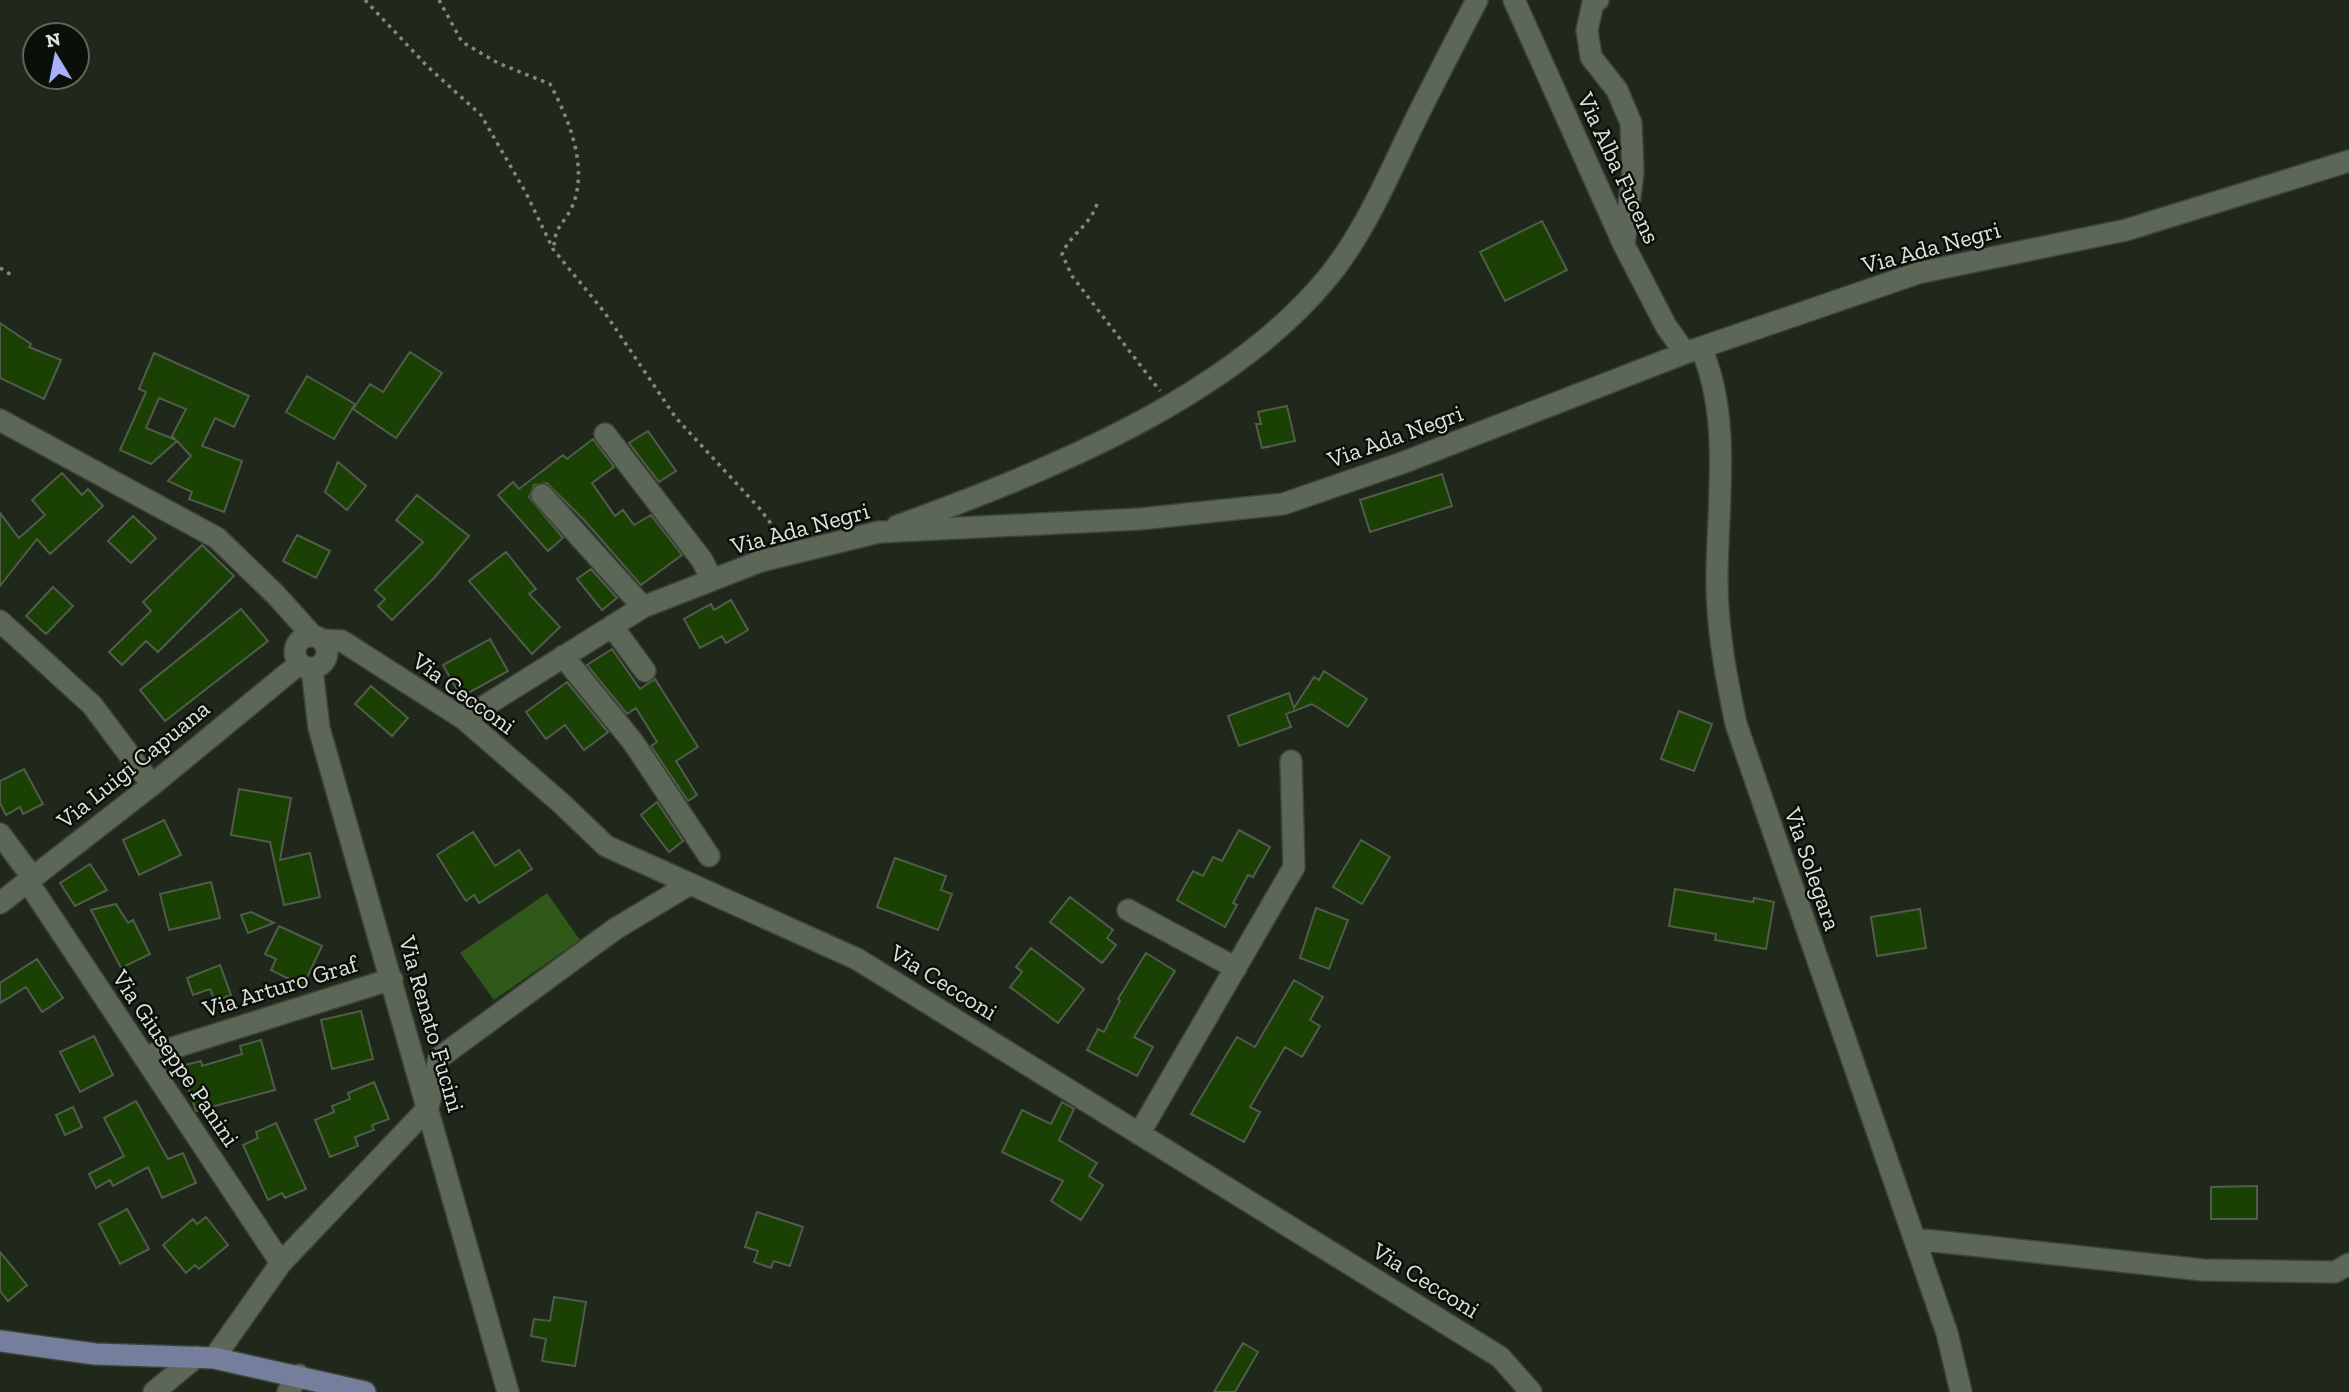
<svg xmlns="http://www.w3.org/2000/svg" width="2349" height="1392" viewBox="0 0 2349 1392" font-family="'Zilla Slab',serif">
<style>
.green{fill:#305819}
.building{fill:#1b4003;stroke:#515c4d;stroke-width:2;fill-rule:evenodd}
.lines{fill:none;stroke-linecap:round;stroke-linejoin:round}
.minor-casing{stroke:#3c4438;stroke-width:24}
.major-casing{stroke:#3c4438;stroke-width:24}
.path{stroke:#828a80;stroke-width:3.5;stroke-dasharray:3.5 5;stroke-linecap:butt}
.minor{stroke:#5c6757;stroke-width:21}
.major{stroke:#767e9d;stroke-width:21}
.labels{text-anchor:middle;dominant-baseline:central;stroke-width:5;stroke-linejoin:round;paint-order:stroke}
.street-label{font-size:24px;fill:#dde4db;stroke:#0b0f0a}
</style>
<rect width="100%" height="100%" fill="#1f281b"/>
<path class="green" d="M 547,893 L 580,940 L 494,1000 L 460,953 Z"/>
<path class="building" d="M 1542,221 L 1567,270 L 1505,301 L 1480,252 Z
M 0,323 L 31,344 L 29,347 L 61,360 L 44,399 L 0,378 Z
M 410,352 L 442,373 L 396,438 L 353,409 L 370,384 L 383,392 Z
M 154,353 L 249,396 L 234,427 L 215,418 L 202,446 L 242,461 L 224,512 L 189,499 L 192,492 L 168,481 L 191,456 L 177,441 L 151,464 L 120,450 L 146,392 L 139,389 ZM 159,398 L 186,409 L 172,436 L 176,440 L 146,428 Z
M 307,376 L 355,404 L 334,439 L 286,412 Z
M 1287,406 L 1295,441 L 1262,448 L 1256,424 L 1261,424 L 1258,412 Z
M 648,431 L 676,471 L 659,482 L 629,443 Z
M 593,439 L 614,467 L 592,483 L 615,516 L 623,510 L 634,525 L 651,515 L 682,555 L 641,585 L 584,520 L 547,483 L 534,485 L 529,497 L 563,538 L 548,551 L 498,495 L 513,482 L 519,489 L 563,455 L 567,459 Z
M 338,462 L 366,486 L 347,510 L 325,492 Z
M 62,473 L 82,495 L 88,489 L 103,506 L 50,554 L 37,539 L 0,586 L 0,513 L 19,538 L 45,515 L 32,500 Z
M 1442,474 L 1452,506 L 1370,532 L 1360,500 Z
M 417,495 L 469,536 L 435,577 L 392,620 L 378,606 L 385,599 L 375,590 L 423,542 L 396,520 Z
M 133,516 L 156,538 L 131,563 L 108,541 Z
M 297,535 L 330,551 L 316,578 L 283,561 Z
M 202,545 L 234,576 L 158,652 L 146,641 L 122,665 L 109,652 L 151,611 L 143,602 Z
M 506,552 L 536,589 L 529,594 L 560,627 L 532,654 L 469,581 Z
M 591,569 L 617,598 L 602,610 L 577,579 Z
M 53,587 L 73,606 L 46,634 L 26,616 Z
M 731,600 L 748,630 L 726,643 L 722,636 L 700,648 L 684,619 L 711,604 L 714,610 Z
M 241,609 L 268,641 L 165,721 L 140,690 Z
M 490,639 L 508,671 L 461,697 L 443,665 Z
M 612,649 L 640,689 L 655,679 L 698,747 L 676,761 L 697,795 L 688,801 L 651,746 L 657,742 L 636,708 L 627,714 L 587,665 Z
M 1324,671 L 1367,699 L 1348,727 L 1312,704 L 1286,714 L 1291,727 L 1239,746 L 1228,716 L 1289,693 L 1294,708 L 1314,677 L 1319,680 Z
M 567,682 L 608,732 L 584,750 L 565,725 L 546,739 L 526,712 Z
M 371,686 L 408,718 L 392,736 L 355,704 Z
M 1679,711 L 1712,724 L 1694,771 L 1661,759 Z
M 24,769 L 43,804 L 23,814 L 20,807 L 6,815 L 0,803 L 0,781 Z
M 239,789 L 291,798 L 280,860 L 310,853 L 320,897 L 284,905 L 270,842 L 231,835 Z
M 657,802 L 683,841 L 669,852 L 641,815 Z
M 164,820 L 181,855 L 139,875 L 123,840 Z
M 1239,830 L 1270,847 L 1253,877 L 1248,875 L 1233,903 L 1237,905 L 1225,927 L 1177,900 L 1193,871 L 1203,876 L 1213,857 L 1222,861 Z
M 473,832 L 495,866 L 519,850 L 532,869 L 479,903 L 474,895 L 466,901 L 437,855 Z
M 1361,840 L 1390,857 L 1362,904 L 1333,887 Z
M 895,858 L 946,876 L 941,890 L 952,894 L 938,930 L 877,907 Z
M 90,864 L 107,890 L 75,906 L 60,883 Z
M 211,882 L 220,918 L 169,930 L 160,894 Z
M 1675,889 L 1753,902 L 1754,898 L 1774,902 L 1766,949 L 1715,940 L 1716,934 L 1669,926 Z
M 1070,897 L 1113,930 L 1107,938 L 1116,945 L 1102,963 L 1050,922 Z
M 116,904 L 128,923 L 133,920 L 150,954 L 121,968 L 91,910 Z
M 1316,908 L 1348,920 L 1329,969 L 1300,958 Z
M 1920,909 L 1926,948 L 1877,956 L 1871,917 Z
M 251,912 L 274,923 L 248,933 L 241,915 Z
M 279,926 L 322,946 L 303,986 L 271,970 L 276,959 L 265,954 Z
M 1031,948 L 1084,989 L 1058,1023 L 1010,987 L 1022,972 L 1016,967 Z
M 1146,953 L 1175,971 L 1134,1037 L 1153,1047 L 1137,1076 L 1087,1050 L 1098,1029 L 1104,1032 L 1120,1001 L 1118,999 Z
M 37,959 L 63,998 L 42,1012 L 26,987 L 0,1003 L 0,983 Z
M 220,965 L 231,995 L 215,1001 L 210,989 L 193,995 L 187,978 Z
M 1294,980 L 1323,997 L 1310,1020 L 1320,1026 L 1302,1057 L 1285,1047 L 1250,1107 L 1260,1112 L 1244,1142 L 1191,1114 L 1237,1037 L 1255,1047 Z
M 361,1011 L 373,1059 L 332,1069 L 321,1020 Z
M 94,1036 L 113,1075 L 80,1092 L 60,1052 Z
M 261,1040 L 275,1090 L 196,1111 L 181,1066 L 201,1061 L 202,1066 L 242,1054 L 240,1046 Z
M 374,1082 L 389,1119 L 372,1125 L 374,1130 L 355,1137 L 358,1146 L 330,1157 L 315,1120 L 334,1112 L 332,1106 L 350,1099 L 348,1093 Z
M 136,1101 L 168,1159 L 183,1153 L 196,1183 L 162,1198 L 148,1167 L 113,1186 L 110,1180 L 96,1188 L 89,1174 L 124,1156 L 104,1118 Z
M 1062,1102 L 1074,1109 L 1059,1140 L 1097,1163 L 1089,1176 L 1103,1185 L 1081,1220 L 1051,1201 L 1063,1181 L 1002,1152 L 1022,1110 L 1051,1124 Z
M 73,1107 L 82,1127 L 65,1135 L 56,1115 Z
M 276,1123 L 306,1189 L 285,1198 L 282,1193 L 268,1200 L 243,1145 L 258,1138 L 256,1132 Z
M 2257,1186 L 2257,1219 L 2211,1219 L 2211,1187 Z
M 127,1209 L 149,1249 L 120,1264 L 99,1224 Z
M 757,1212 L 803,1227 L 790,1266 L 774,1261 L 771,1268 L 754,1262 L 758,1251 L 745,1247 Z
M 206,1217 L 228,1245 L 199,1269 L 195,1265 L 186,1273 L 163,1245 L 193,1219 L 197,1224 Z
M 0,1252 L 27,1285 L 8,1301 L 0,1291 Z
M 554,1297 L 586,1302 L 575,1366 L 542,1361 L 546,1339 L 531,1336 L 534,1319 L 550,1321 Z
M 1243,1343 L 1258,1352 L 1235,1392 L 1214,1392 Z"/>
<g class="lines">
<defs>
<path id="minor" d="M 1514,0 L 1624,245 L 1666,326 L 1685,353
M 1598,0 L 1593,3 L 1587,30 L 1591,57 L 1617,90 L 1631,123 L 1633,172 L 1624,245
M 1701,348 C 1732,419 1717,504 1717,581 C 1717,629 1726,676 1736,724 L 1947,1333 L 1961,1392
M 0,420 L 217,538 L 275,594 L 313,636
M 605,434 L 702,560 L 712,580
M 542,495 L 643,607
M 897,526 C 1043,473 1229,399 1329,276 C 1363,234 1386,181 1409,133 C 1431,88 1454,44 1477,0
M 0,621 L 92,705 L 152,785
M 612,626 L 645,671
M295 652a16 16 0 1 1 32 0a16 16 0 1 1-32 0Z
M 322,640 L 342,641 L 464,719 L 561,803 L 606,846 L 857,959 L 1500,1357 L 1531,1392
M 563,656 L 633,742 L 709,856
M 312,669 L 319,728 L 508,1392
M 464,719 L 643,607 L 761,561 L 879,532 L 1140,519 L 1283,504 L 1402,463 L 1685,353 L 1918,273 L 2126,230 L 2349,161
M 0,834 L 33,878
M 28,882 L 281,1263
M 0,903 L 152,785 L 299,664
M 1128,910 L 1236,968
M 144,1057 L 392,979
M 1139,1134 L 1294,867 L 1291,761
M 1915,1239 L 2203,1270 L 2335,1272 L 2349,1264
M 214,1358 L 281,1263 L 428,1108 L 439,1058 L 615,929 L 690,884
M 154,1392 L 196,1357
M 288,1392 L 299,1375"/>
<path id="major" d="M 0,1341 L 95,1354 L 214,1358 L 365,1392"/>
</defs>
<use href="#minor" class="minor-casing"/>
<use href="#major" class="major-casing"/>
<path class="path" d="M 365,0 L 427,66 L 481,115 L 526,193 L 553,249 L 605,313 L 676,418 L 760,509 L 781,537
M 439,0 L 462,42 L 498,63 L 550,84 C 569,119 590,170 571,209 C 563,225 555,226 554,247
M 1097,204 C 1089,227 1072,232 1062,254 L 1072,276 L 1160,391
M 0,268 L 13,276"/>
<use href="#minor" class="minor"/>
<use href="#major" class="major"/>
</g>
<g class="labels">
<g class="street-label">
<text transform="translate(1619 168) rotate(65)">Via Alba Fucens</text>
<text transform="translate(1931 247) rotate(-15)">Via Ada Negri</text>
<text transform="translate(1395 436) rotate(-20)">Via Ada Negri</text>
<text transform="translate(800 528) rotate(-15)">Via Ada Negri</text>
<text transform="translate(464 693) rotate(36)">Via Cecconi</text>
<text transform="translate(133 764) rotate(-39)">Via Luigi Capuana</text>
<text transform="translate(1813 869) rotate(71)">Via Solegara</text>
<text transform="translate(944 982) rotate(32)">Via Cecconi</text>
<text transform="translate(280 986) rotate(-17)">Via Arturo Graf</text>
<text transform="translate(432 1024) rotate(74)">Via Renato Fucini</text>
<text transform="translate(176 1058) rotate(56)">Via Giuseppe Panini</text>
<text transform="translate(1426 1280) rotate(32)">Via Cecconi</text>
</g>
</g>
<g transform="translate(56 56) rotate(350)"><circle r="33" fill="#0b0f0a" stroke="#5f645e" stroke-width="2"/>
<path d="M0-5L12 26L0 18L-12 26Z" fill="#a9b0fc"/>
<text y="-10" font-size="19" font-weight="bold" text-anchor="middle" fill="#dde4db">N</text>
</g>
</svg>
